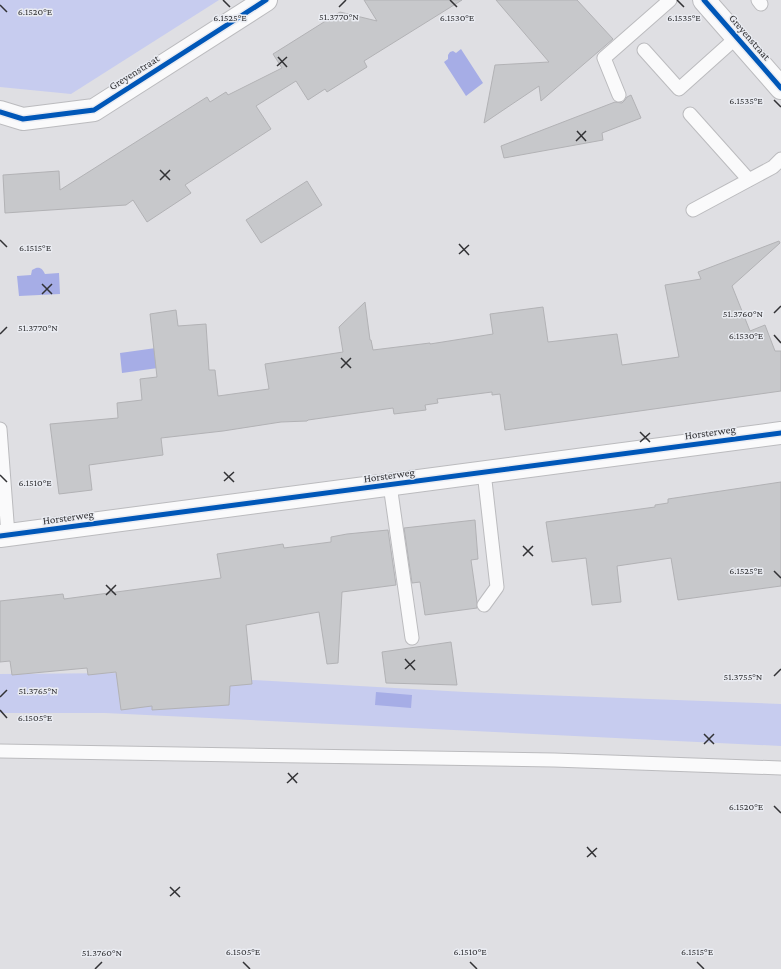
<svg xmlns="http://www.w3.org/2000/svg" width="781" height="969" viewBox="0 0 781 969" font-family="'Crimson Pro',serif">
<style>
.green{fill:#c7ccef}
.water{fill:#a6ade6}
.building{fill:#c7c8cb;stroke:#b2b2b5}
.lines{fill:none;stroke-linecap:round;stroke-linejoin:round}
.service-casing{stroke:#bbbbbe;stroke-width:15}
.minor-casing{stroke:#bbbbbe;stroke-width:24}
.service{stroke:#fafafb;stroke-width:13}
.minor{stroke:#fafafb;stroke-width:22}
.cycleway-casing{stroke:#eaecf2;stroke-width:8}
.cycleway{stroke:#0057b8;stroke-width:5}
.ticks{fill:none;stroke:#323235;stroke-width:1.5}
.labels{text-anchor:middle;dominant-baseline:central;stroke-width:3;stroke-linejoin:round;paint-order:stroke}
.street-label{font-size:11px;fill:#323235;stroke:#eaecf2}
.ticks-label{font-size:10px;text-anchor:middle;fill:#323235;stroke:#eaecf2;stroke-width:3;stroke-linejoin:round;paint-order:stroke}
</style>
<rect width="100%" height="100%" fill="#dfdfe3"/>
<path class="green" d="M 0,0 L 219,0 L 71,94 L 0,87 Z
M 129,673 L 465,692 L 781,704 L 781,746 L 105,713 L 0,713 L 0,674 Z"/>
<path class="water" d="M 461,49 L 483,83 L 466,96 L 444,62 L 448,59 L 448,55 L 450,52 L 453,51 L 456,53 Z
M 36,268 C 41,267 43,270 45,274 L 59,273 L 60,294 L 19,296 L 17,276 L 31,275 L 32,270 Z
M 163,347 L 165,367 L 122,373 L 120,353 Z
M 376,692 L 412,695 L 411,708 L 375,705 Z"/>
<path class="building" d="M 364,0 L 462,0 L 364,61 L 367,67 L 327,92 L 325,89 L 308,100 L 296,81 L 256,106 L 271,129 L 185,185 L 191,193 L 147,222 L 133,200 L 126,205 L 5,213 L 3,175 L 59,171 L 60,190 L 207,97 L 210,102 L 226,92 L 228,95 L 282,68 L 273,54 L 340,12 L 377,21 Z
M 496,0 L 577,0 L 613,39 L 541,101 L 539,86 L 484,123 L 495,65 L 549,62 Z
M 631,95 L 641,118 L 602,133 L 603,140 L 504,158 L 501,146 L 615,102 L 622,103 L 625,100 L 627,97 Z
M 307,181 L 322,205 L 261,243 L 246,220 Z
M 779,241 L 780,243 L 732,286 L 750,331 L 765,325 L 775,351 L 781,351 L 781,391 L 505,430 L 500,394 L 492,395 L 492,392 L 437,399 L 438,403 L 425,405 L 426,410 L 394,414 L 393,408 L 308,420 L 307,421 L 281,422 L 223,431 L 161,438 L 163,455 L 89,465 L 92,490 L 59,494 L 50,424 L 118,418 L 117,403 L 142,400 L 140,379 L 157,377 L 150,314 L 176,310 L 178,326 L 206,324 L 209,370 L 215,370 L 218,396 L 269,389 L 265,364 L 343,352 L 339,327 L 365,302 L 370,340 L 371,340 L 373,350 L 430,343 L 430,344 L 493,334 L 490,314 L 543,307 L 548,342 L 617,334 L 622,365 L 679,357 L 665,285 L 701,279 L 698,272 Z
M 781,482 L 781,586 L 678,600 L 671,558 L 617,566 L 621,602 L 592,605 L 586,558 L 552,562 L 546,522 L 655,507 L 655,505 L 668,503 L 668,499 Z
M 475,520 L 478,559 L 471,560 L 477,602 L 477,608 L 425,615 L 420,582 L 412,583 L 404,528 Z
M 388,530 L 396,585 L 342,592 L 338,663 L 327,664 L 319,612 L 246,625 L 252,684 L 230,686 L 229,705 L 152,710 L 152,706 L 121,710 L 116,672 L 88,675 L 87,668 L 12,675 L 10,661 L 0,662 L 0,601 L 63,594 L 64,599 L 221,578 L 217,554 L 283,544 L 284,548 L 331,542 L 331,537 L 347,534 Z
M 451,642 L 457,685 L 386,683 L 382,652 Z"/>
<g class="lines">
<defs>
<path id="service" d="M 758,0 L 761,4
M 644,50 L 679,89 L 737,37
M 619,95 L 604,58 L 670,0
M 690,114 L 749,180
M 693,210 L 773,167 L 781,159
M 0,429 L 8,535
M 484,472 L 497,587 L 484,605
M 390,485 L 412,638
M 0,751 L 554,760 L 781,768"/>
<path id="minor" d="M 704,0 L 781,88
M 0,112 L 23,119 L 94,110 L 266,0
M 0,536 L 781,433"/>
</defs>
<use href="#service" class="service-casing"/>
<use href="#minor" class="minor-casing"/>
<use href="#service" class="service"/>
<use href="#minor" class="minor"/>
<defs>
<path id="cycleway" d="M 704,0 L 781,88
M 0,112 L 23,119 L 94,110 L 266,0
M 0,536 L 781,433"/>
</defs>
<use href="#cycleway" class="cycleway-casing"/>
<use href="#cycleway" class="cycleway"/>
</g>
<path class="ticks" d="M 223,0 L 230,7M 450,0 L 457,7M 677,0 L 684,7M 0,5 L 7,12M 339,7 L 346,0M 278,57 L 287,67M 277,66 L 287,57M 774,100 L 781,107M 577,131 L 586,141M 576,141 L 586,131M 160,170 L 170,180M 160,180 L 170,170M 0,240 L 7,247M 459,244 L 469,255M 459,254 L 469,245M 42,284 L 52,294M 42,294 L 52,284M 774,313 L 781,306M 0,334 L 7,327M 774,335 L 781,343M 341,358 L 351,368M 341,368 L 351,358M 640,432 L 650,442M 640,442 L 650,433M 224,472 L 234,482M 0,475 L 7,482M 224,481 L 234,472M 523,546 L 533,556M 523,556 L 533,546M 774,571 L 781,578M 106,585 L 116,595M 106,595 L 116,585M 405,659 L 415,670M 405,669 L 415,660M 774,676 L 781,669M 0,697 L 7,690M 0,710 L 7,718M 704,734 L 714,744M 704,744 L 714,734M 288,773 L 297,783M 287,783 L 298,773M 774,806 L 781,813M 587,847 L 596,857M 587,857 L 597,848M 170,887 L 180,897M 170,896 L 180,887M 243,962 L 250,969M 470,962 L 477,969M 697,962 L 704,969M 95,969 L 102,962"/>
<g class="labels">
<g class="street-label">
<text transform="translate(750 37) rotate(49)">Greyenstraat</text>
<text transform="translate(134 72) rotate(-32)">Greyenstraat</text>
<text transform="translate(710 432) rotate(-8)">Horsterweg</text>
<text transform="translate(389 475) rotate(-8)">Horsterweg</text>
<text transform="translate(68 517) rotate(-8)">Horsterweg</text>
</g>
</g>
<g class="ticks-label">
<text x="35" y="15">6.1520°E</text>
<text x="339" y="20">51.3770°N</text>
<text x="457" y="21">6.1530°E</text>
<text x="684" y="21">6.1535°E</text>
<text x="230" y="21">6.1525°E</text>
<text x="746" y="104">6.1535°E</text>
<text x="35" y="251">6.1515°E</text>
<text x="743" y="317">51.3760°N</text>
<text x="38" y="331">51.3770°N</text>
<text x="746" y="339">6.1530°E</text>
<text x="35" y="486">6.1510°E</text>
<text x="746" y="574">6.1525°E</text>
<text x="743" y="680">51.3755°N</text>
<text x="38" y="694">51.3765°N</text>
<text x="35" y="721">6.1505°E</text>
<text x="746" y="810">6.1520°E</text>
<text x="243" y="955">6.1505°E</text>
<text x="470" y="955">6.1510°E</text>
<text x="697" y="955">6.1515°E</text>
<text x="102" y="956">51.3760°N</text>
</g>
</svg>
